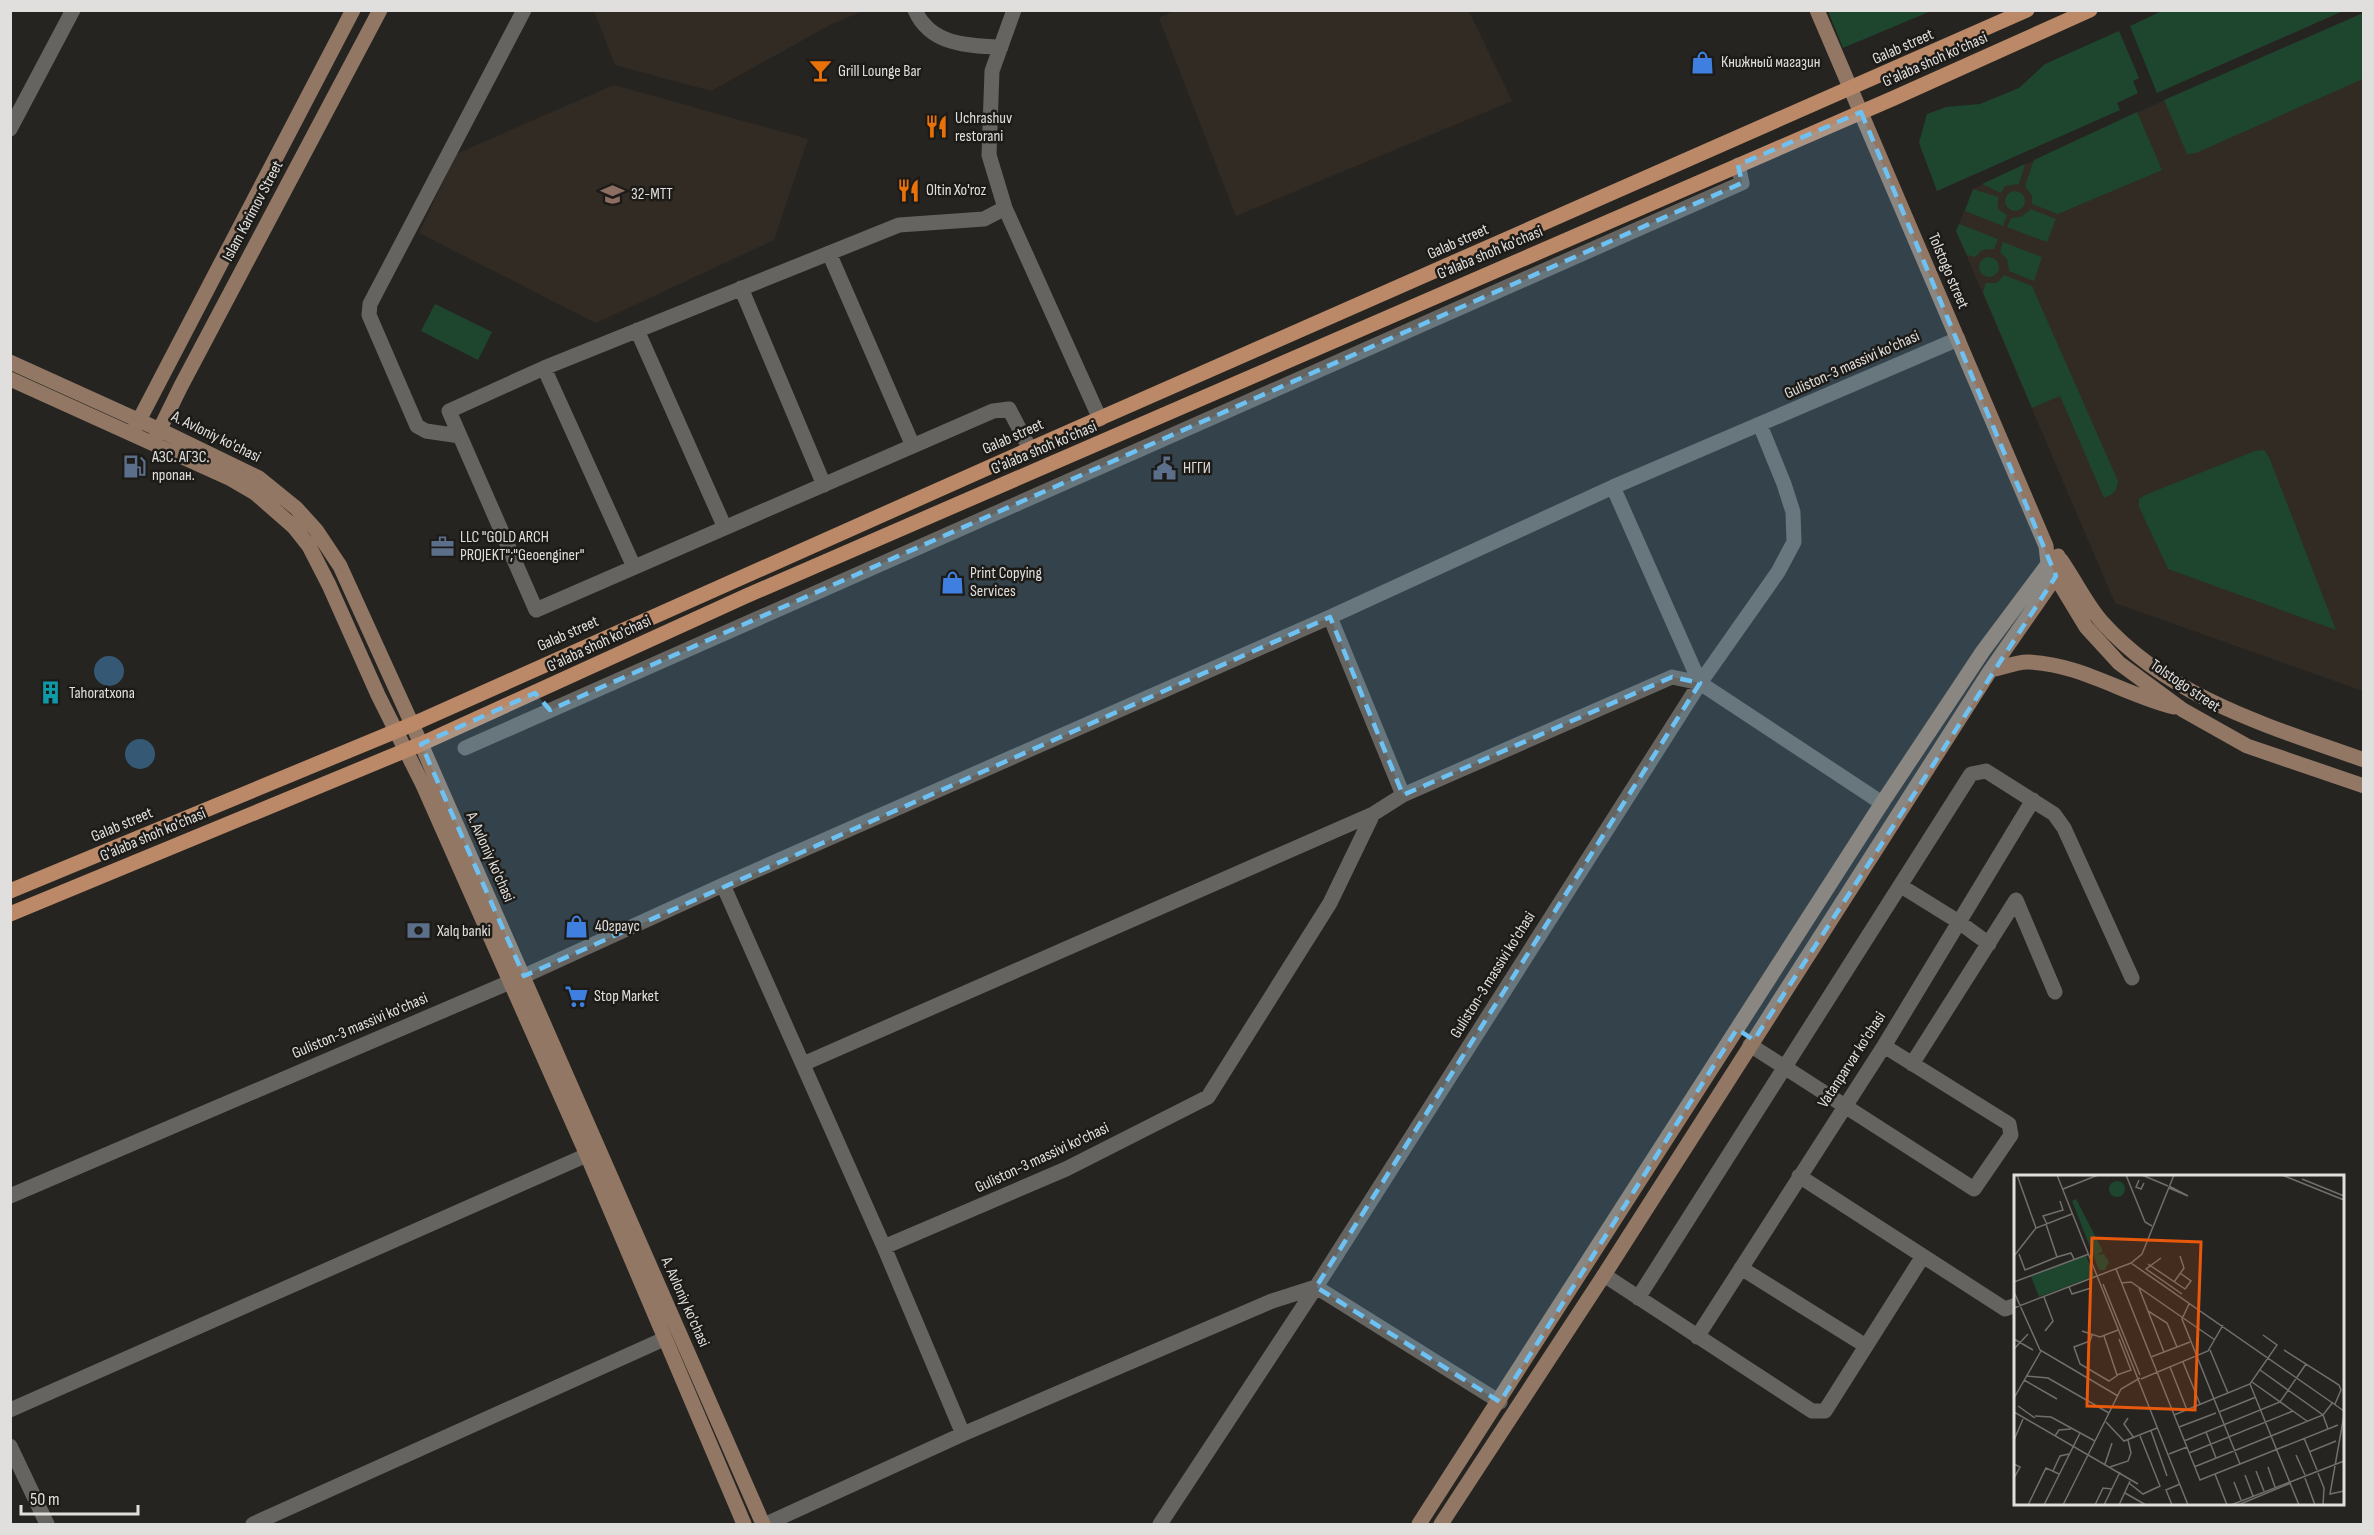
<svg xmlns="http://www.w3.org/2000/svg" width="2374" height="1535" viewBox="0 0 2374 1535" font-family="'Sofia Sans Condensed',sans-serif">
<style>
.built{fill:#312b23}
.green{fill:#1e452e}
.water{fill:#355974}
.lines{fill:none;stroke-linecap:round;stroke-linejoin:round}
.street{stroke:#666460;stroke-width:15}
.secondary{stroke:#917764;stroke-width:15}
.primary{stroke:#bb8967;stroke-width:15}
.marked{fill:#6dc2f3;fill-opacity:0.2;stroke:#6dc2f3;stroke-width:4.5;stroke-dasharray:12 8;stroke-linejoin:round}
.labels{text-anchor:middle;dominant-baseline:central;stroke-width:5;stroke-linejoin:round;paint-order:stroke}
.street-label{font-size:16px;fill:#e0dfdd;stroke:#1d1b18}
.poi-label{font-size:16px;fill:#e0dfdd;stroke:#1d1b18;text-anchor:start}
.inset-road{fill:none;stroke:#706f6c;stroke-width:1.5}
.view{fill:#e8590c;fill-opacity:0.15;stroke:#e8590c;stroke-width:3}
.inset-edge{fill:none;stroke:#e0dfdd;stroke-width:3}
</style>
<rect width="100%" height="100%" fill="#262421"/>
<path class="built" d="M 1176,10 L 1469,11 L 1512,101 L 1236,216 L 1159,18 Z
M 594,11 L 863,11 L 830,25 L 711,91 L 615,65 Z
M 2363,13 L 2363,691 L 2115,603 L 1956,231 L 1973,189 L 2147,108 Z
M 614,85 L 808,139 L 774,240 L 596,323 L 419,233 L 456,154 Z"/>
<path class="green" d="M 2164,10 L 2343,10 L 2343,11 L 2157,93 L 2130,26 Z
M 1828,11 L 1931,11 L 1843,48 Z
M 2363,13 L 2363,79 L 2196,153 L 2187,154 L 2164,100 Z
M 2119,31 L 2139,78 L 2133,81 L 2138,93 L 2117,103 L 2120,110 L 1937,191 L 1919,143 L 1927,114 L 1946,107 L 1980,104 L 2019,88 L 2045,64 Z
M 2137,112 L 2162,170 L 2058,214 L 2032,204 L 2032,196 L 2025,186 L 2034,160 Z
M 2025,164 L 2019,184 L 2005,186 L 2001,193 L 1982,184 Z
M 1973,189 L 1998,197 L 1998,209 L 2007,215 L 2003,226 L 1965,211 Z
M2005 201a10 10 0 1 1 20 0a10 10 0 1 1-20 0Z
M 2031,209 L 2056,219 L 2047,242 L 2007,227 L 2011,218 L 2021,217 Z
M 1959,224 L 1998,239 L 1994,249 L 1982,250 L 1975,257 L 1967,255 L 1956,231 Z
M 2003,242 L 2042,257 L 2034,281 L 2009,271 L 2007,259 L 2000,252 Z
M1979 267a10 10 0 1 1 20 0a10 10 0 1 1-20 0Z
M 2004,275 L 2032,286 L 2118,481 C 2117,491 2114,494 2104,498 L 2060,396 L 2032,408 L 1983,292 L 1986,283 L 1997,283 Z
M 435,304 L 492,332 L 478,360 L 421,331 Z
M 2264,450 L 2269,457 L 2336,630 L 2168,569 L 2139,507 L 2139,499 L 2145,495 L 2255,451 Z"/>
<path class="water" d="M94 671a15 15 0 1 1 30 0a15 15 0 1 1-30 0Z
M125 754a15 15 0 1 1 30 0a15 15 0 1 1-30 0Z"/>
<g class="lines">
<path class="street" d="M 915,10 C 930,45 968,46 1001,47
M 1014,10 L 992,71 L 989,155 L 1005,208 L 1100,419
M 10,129 L 73,10
M 1005,208 L 984,219 L 899,225 L 544,368 L 449,411 L 536,610 L 993,411 L 1009,409 L 1030,449
M 829,253 L 913,446
M 741,288 L 824,485
M 637,330 L 725,528
M 544,368 L 634,567
M 460,436 L 426,431 L 417,426 L 369,315 L 370,304 L 524,10
M 1613,487 L 1700,683
M 1330,617 L 1403,795
M 465,748 L 1742,183 L 1738,165
M 723,885 L 884,1247 L 963,1434
M 1901,886 L 1959,922 L 1989,944
M 1750,1045 L 1974,1189 L 2011,1135 L 2009,1124 L 1884,1046
M 803,1064 L 1373,814 L 1403,795 L 1672,677 L 1700,683 L 1882,803
M 1912,1064 L 2016,900 L 2055,992
M 1799,1176 L 2005,1309 L 2016,1305
M 10,1196 L 524,976 L 723,885 L 1330,617 L 1613,487 L 1958,339
M 884,1247 L 1066,1169 L 1208,1097 L 1330,903 L 1373,814
M 1741,1268 L 1866,1346
M 1604,1275 L 1812,1411 L 1825,1411 L 1923,1256
M 1638,1298 L 1971,774 L 1986,771 L 2054,814 L 2064,828 L 2132,978
M 1697,1337 L 1884,1046 L 2033,800
M 10,1410 L 587,1155
M 10,1446 L 47,1524
M 253,1524 L 664,1339
M 766,1524 L 963,1434 L 1272,1301 L 1316,1287 L 1500,1402
M 1160,1524 L 1316,1287 L 1700,683 L 1778,572 L 1794,542 L 1793,512 L 1784,484 L 1760,425"/>
<path class="secondary" d="M 1817,10 L 2046,546 L 2048,564 L 2086,627 L 2119,663 L 2183,710 L 2247,746 L 2364,786
M 10,362 L 160,430 L 259,478 L 296,508 L 316,530 L 340,566 L 421,744 L 763,1524
M 10,379 L 231,479 L 255,493 L 294,527 L 309,546 L 329,585 L 378,695 L 423,785 L 587,1155 L 744,1524
M 135,428 L 353,10
M 156,437 L 181,386 L 380,10
M 2061,560 C 2075,580 2086,604 2102,622 C 2171,699 2269,726 2364,760
M 1991,670 C 2002,668 2016,662 2027,662 C 2079,663 2125,695 2174,707
M 1419,1524 L 1882,803 L 1983,651 L 2048,564 L 2058,556
M 1441,1524 L 1604,1275 L 1988,674 L 2056,576 L 2067,569"/>
<path class="primary" d="M 10,891 L 413,724 L 1030,449 L 2027,10
M 10,914 L 421,744 L 746,596 L 1894,98 L 2090,10"/>
</g>
<path class="marked" d="M 1861,112 L 2056,576 L 1754,1040 L 1737,1029 L 1500,1402 L 1316,1287 L 1700,683 L 1672,677 L 1403,795 L 1330,617 L 524,976 L 421,744 L 535,693 L 550,710 L 1742,183 L 1738,165 Z"/>
<defs>
<symbol id="shop-bare" viewBox="-9 -9 18 18"><path d="M-5-2.5h2.3a2.7 3.5 0 0 1 5.4 0H5L5.5 6h-11ZM-1.5-2.5h3a1.5 2.3 0 0 0-3 0Z" fill="#3f7fe0" stroke="#1d1b18" stroke-width="2.5" paint-order="stroke"/></symbol>
<symbol id="bar-bare" viewBox="-9 -9 18 18"><path d="M-6-5H6L.8 .8V4.5H3.5V6h-7V4.5H-.8V.8Z" fill="#e8710a" stroke="#1d1b18" stroke-width="2.5" paint-order="stroke"/></symbol>
<symbol id="restaurant-bare" viewBox="-9 -9 18 18"><path d="M-5-6h1v4h1v-4h1v4h1v-4h1v5L-1.5 .5V6h-2V.5L-5-1ZM5-6V6H3V1.5H1.5Q1.5-4 5-6Z" fill="#e8710a" stroke="#1d1b18" stroke-width="2.5" paint-order="stroke"/></symbol>
<symbol id="school-bare" viewBox="-9 -9 18 18"><path d="M0-5L7-2L0 1L-7-2ZM-4 1L0 2.5L4 1V4Q0 6-4 4Z" fill="#8d6e63" stroke="#1d1b18" stroke-width="2.5" paint-order="stroke"/></symbol>
<symbol id="fuel-bare" viewBox="-9 -9 18 18"><path d="M-5.5-6h7V0h2V4h1.3V-2.5L3-4.5l.8-.8L6-3V5H2.5V1h-1V6h-7ZM-4.2-4.7v3.2H.2V-4.7Z" fill="#5c6f8a" stroke="#1d1b18" stroke-width="2.5" paint-order="stroke"/></symbol>
<symbol id="civic-bare" viewBox="-9 -9 18 18"><path d="M-.6-6.5H3V-4.5H.6V-3L4-1V1h2V6H-6V1h2V-1L-.6-3ZM-1.2 2.5V6h2.4V2.5Z" fill="#5c6f8a" stroke="#1d1b18" stroke-width="2.5" paint-order="stroke"/></symbol>
<symbol id="office-bare" viewBox="-9 -9 18 18"><path d="M-6-3h4V-5.5h4V-3h4V5H-6ZM-1-4.5V-3h2v-1.5ZM-6 0V1H6V0Z" fill="#5c6f8a" stroke="#1d1b18" stroke-width="2.5" paint-order="stroke"/></symbol>
<symbol id="building-bare" viewBox="-9 -9 18 18"><path d="M-4-6H4V6H1V3H-1V6H-4ZM-2.5-4.3h1.7v1.8h-1.7ZM.8-4.3h1.7v1.8H.8ZM-2.5-1h1.7V.8h-1.7ZM.8-1h1.7V.8H.8Z" fill="#0f9aa8" stroke="#1d1b18" stroke-width="2.5" paint-order="stroke"/></symbol>
<symbol id="bank-bare" viewBox="-9 -9 18 18"><path d="M-6-4H6V4H-6ZM0-2.3a2.3 2.3 0 1 0 0 4.6a2.3 2.3 0 1 0 0-4.6Z" fill="#5c6f8a" stroke="#1d1b18" stroke-width="2.5" paint-order="stroke"/></symbol>
<symbol id="supermarket-bare" viewBox="-9 -9 18 18"><path d="M-6-5.5h2.5l.6 2H6L4.5 2H-2.5L-4.4-4H-6ZM-1.5 3.2a1.3 1.3 0 1 0 .1 0ZM3 3.2a1.3 1.3 0 1 0 .1 0Z" fill="#3f7fe0" stroke="#1d1b18" stroke-width="2.5" paint-order="stroke"/></symbol>
</defs>
<g fill-rule="evenodd">
<use href="#shop-bare" x="1686" y="46" width="33" height="33"/>
<use href="#bar-bare" x="804" y="54" width="33" height="33"/>
<use href="#restaurant-bare" x="920" y="110" width="33" height="33"/>
<use href="#restaurant-bare" x="892" y="174" width="33" height="33"/>
<use href="#school-bare" x="596" y="178" width="33" height="33"/>
<use href="#fuel-bare" x="118" y="450" width="33" height="33"/>
<use href="#civic-bare" x="1148" y="452" width="33" height="33"/>
<use href="#office-bare" x="426" y="530" width="33" height="33"/>
<use href="#shop-bare" x="936" y="566" width="33" height="33"/>
<use href="#building-bare" x="34" y="676" width="33" height="33"/>
<use href="#shop-bare" x="560" y="910" width="33" height="33"/>
<use href="#bank-bare" x="402" y="914" width="33" height="33"/>
<use href="#supermarket-bare" x="560" y="980" width="33" height="33"/>
</g>
<g class="labels">
<g class="street-label">
<text transform="translate(1903 47) rotate(-24)">Galab street</text>
<text transform="translate(1935 60) rotate(-24)">G'alaba shoh ko'chasi</text>
<text transform="translate(253 211) rotate(-62)">Islam Karimov Street</text>
<text transform="translate(1458 242) rotate(-24)">Galab street</text>
<text transform="translate(1490 253) rotate(-23)">G'alaba shoh ko'chasi</text>
<text transform="translate(1948 271) rotate(67)">Tolstogo street</text>
<text transform="translate(1852 365) rotate(-24)">Guliston-3 massivi ko'chasi</text>
<text transform="translate(216 437) rotate(26)">A. Avloniy ko'chasi</text>
<text transform="translate(1013 437) rotate(-24)">Galab street</text>
<text transform="translate(1044 448) rotate(-23)">G'alaba shoh ko'chasi</text>
<text transform="translate(568 634) rotate(-24)">Galab street</text>
<text transform="translate(599 644) rotate(-25)">G'alaba shoh ko'chasi</text>
<text transform="translate(2185 686) rotate(34)">Tolstogo street</text>
<text transform="translate(122 825) rotate(-23)">Galab street</text>
<text transform="translate(153 835) rotate(-23)">G'alaba shoh ko'chasi</text>
<text transform="translate(490 857) rotate(66)">A. Avloniy ko'chasi</text>
<text transform="translate(1493 975) rotate(-58)">Guliston-3 massivi ko'chasi</text>
<text transform="translate(360 1026) rotate(-23)">Guliston-3 massivi ko'chasi</text>
<text transform="translate(1852 1060) rotate(-57)">Vatanparvar ko'chasi</text>
<text transform="translate(1042 1158) rotate(-25)">Guliston-3 massivi ko'chasi</text>
<text transform="translate(685 1302) rotate(66)">A. Avloniy ko'chasi</text>
</g>
<g class="poi-label">
<text x="1721" y="62">Книжный магазин</text>
<text x="838" y="71">Grill Lounge Bar</text>
<text x="955" y="118">Uchrashuv<tspan x="955" dy="18">restorani</tspan></text>
<text x="926" y="190">Oltin Xo'roz</text>
<text x="631" y="194">32-MTT</text>
<text x="152" y="457">АЗС. АГЗС.<tspan x="152" dy="18">пропан.</tspan></text>
<text x="1183" y="468">НГГИ</text>
<text x="460" y="537">LLC "GOLD ARCH<tspan x="460" dy="18">PROJEKT";"Geoenginer"</tspan></text>
<text x="970" y="573">Print Copying<tspan x="970" dy="18">Services</tspan></text>
<text x="69" y="693">Tahoratxona</text>
<text x="595" y="926">40граус</text>
<text x="437" y="931">Xalq banki</text>
<text x="594" y="996">Stop Market</text>
</g>
</g>
<g transform="translate(2014 1175)">
<rect width="330" height="330" fill="#262421"/>
<path d="M95 14a8 8 0 1 1 16 0a8 8 0 1 1-16 0ZM 62,24 L 89,76 L 83,80 L 90,79 L 95,87 L 91,95 L 85,95 L 58,26 ZM 72,80 L 80,101 L 25,122 L 17,101 Z" fill="#1e452e"/>
<path class="inset-road" d="M 3,0 L 22,53M 43,0 L 174,330M 112,0 L 131,47 L 138,51M 128,0 L 154,11M 268,0 L 330,25M 288,4 L 330,21M 125,5 L 122,12 L 127,14 L 130,8M 155,13 L 174,21 L 155,11M 49,14 L 84,0M 32,49 L 43,82 L 57,78 L 60,84M 33,49 L 29,41 L 49,35 L 46,26M 5,79 L 11,95 L 43,82M 0,81 L 22,53 L 58,39M 147,83 L 132,94 L 168,119M 117,88 L 330,236M 134,89 L 171,114M 102,94 L 186,305 L 324,250M 166,98 L 177,106 L 171,114M 83,101 L 117,88 L 128,79 L 160,0M 0,107 L 75,79M 160,107 L 170,93 L 166,81M 107,108 L 117,107 L 201,165M 89,109 L 126,200M 55,112 L 58,119 L 77,113M 125,113 L 150,177M 0,117 L 26,175 L 104,221M 30,122 L 39,146 L 31,156M 175,129 L 168,144 L 226,289M 0,133 L 83,101M 134,136 L 153,148 L 163,172M 68,156 L 86,162 L 104,155M 78,160 L 76,166 L 60,172 L 66,189 L 95,206 L 104,200M 90,161 L 103,200 L 117,195 L 105,164M 0,164 L 19,175M 0,174 L 14,159M 196,175 L 214,218M 270,175 L 325,210 L 327,215 L 321,229M 137,182 L 176,167M 169,187 L 186,229M 156,192 L 173,235M 246,195 L 309,240 L 314,254M 12,201 L 34,203 L 95,238M 127,204 L 194,176 L 209,150M 10,205 L 43,224M 238,207 L 293,246M 236,209 L 285,330M 0,223 L 27,176M 4,231 L 21,243M 0,237 L 124,309M 205,237 L 242,222M 160,240 L 236,209 L 263,170 L 249,160M 330,240 L 316,319 L 330,316M 21,241 L 37,242 L 81,266M 114,243 L 110,249 L 120,263M 92,247 L 110,266 L 143,253M 165,252 L 202,238M 137,256 L 153,301M 192,257 L 202,283M 41,261 L 45,255 L 57,254M 290,263 L 303,295M 0,265 L 9,244M 170,266 L 266,227 L 292,189M 295,277 L 322,266M 175,278 L 279,236M 155,279 L 173,272M 282,280 L 291,300M 0,289 L 6,292 L 0,303M 91,289 L 98,268M 96,292 L 114,286 L 117,278 L 114,265M 180,292 L 309,240 L 319,227M 254,292 L 261,312M 39,296 L 46,281 L 55,279M 242,296 L 250,316M 304,298 L 310,313 L 309,330M 201,299 L 213,330M 231,300 L 239,321M 291,303 L 301,330M 220,307 L 227,325M 115,308 L 129,319 L 146,311 L 126,261M 111,318 L 132,330M 14,330 L 32,293 L 45,299M 30,330 L 66,258M 49,330 L 107,214 L 126,203M 81,330 L 89,313 L 98,314M 90,330 L 106,297M 105,330 L 116,306M 158,330 L 152,315 L 166,309M 217,330 L 330,286M 224,330 L 277,308"/>
<path class="view" d="M 78,63 L 187,67 L 181,235 L 73,231 Z"/>
<rect width="330" height="330" class="inset-edge"/>
</g>
<rect width="2374" height="1535" fill="none" stroke="#e0dfdd" stroke-width="24"/>
<path d="M21 1505v9h117v-9" fill="none" stroke="#e0dfdd" stroke-width="3"/>
<text x="30" y="1505" font-size="18" fill="#e0dfdd" stroke="#1d1b18" stroke-width="4.5" paint-order="stroke">50 m</text>
</svg>
